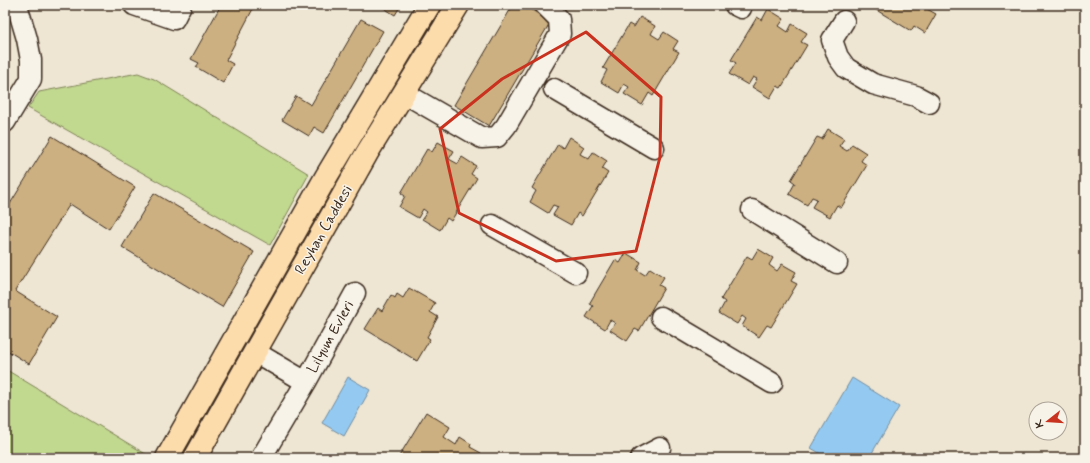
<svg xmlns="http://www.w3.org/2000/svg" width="1090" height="463" viewBox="0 0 1090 463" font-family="Mynerve,sans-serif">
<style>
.green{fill:#c1d88f;stroke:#7e8156}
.water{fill:#94caf2;stroke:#708a9d}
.building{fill:#ccb081;stroke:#3b2a1e}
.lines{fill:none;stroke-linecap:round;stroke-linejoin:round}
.minor-casing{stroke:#3b2a1e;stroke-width:23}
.major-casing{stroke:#3b2a1e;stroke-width:25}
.minor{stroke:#f7f3e8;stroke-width:20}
.major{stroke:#fddcac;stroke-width:22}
.marked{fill:none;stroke:#c8321e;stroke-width:3;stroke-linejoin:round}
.labels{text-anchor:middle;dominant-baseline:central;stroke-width:3;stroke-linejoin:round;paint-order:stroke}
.street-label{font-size:15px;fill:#3b2a1e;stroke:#f7f3e8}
</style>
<rect width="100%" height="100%" fill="#eee6d3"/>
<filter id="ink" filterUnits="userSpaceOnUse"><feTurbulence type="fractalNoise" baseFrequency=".025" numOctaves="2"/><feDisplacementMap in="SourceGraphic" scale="8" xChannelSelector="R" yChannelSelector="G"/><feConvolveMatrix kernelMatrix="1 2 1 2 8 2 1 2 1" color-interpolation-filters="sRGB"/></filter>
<g filter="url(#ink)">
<path class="green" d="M 138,73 L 154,79 L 309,174 L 270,245 L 28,108 L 39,92 Z
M 5,369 L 149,456 L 147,458 L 5,458 Z"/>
<path class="water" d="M 348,377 L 370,390 L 344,436 L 322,423 Z
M 852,378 L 899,407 L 869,458 L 828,458 L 811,448 Z"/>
<path class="building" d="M 221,5 L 255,5 L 226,60 L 233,64 L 223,83 L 196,67 L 199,63 L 191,59 Z
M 379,5 L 401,5 L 395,15 Z
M 513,5 L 523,5 L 551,21 L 489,126 L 454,105 Z
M 868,5 L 930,5 L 927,9 L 936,14 L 925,33 L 914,26 L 911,31 Z
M 768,9 L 784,19 L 779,26 L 788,32 L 792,24 L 807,33 L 801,42 L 807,45 L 781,88 L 777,86 L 770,98 L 752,87 L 757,79 L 753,77 L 748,85 L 729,74 L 736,63 L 731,60 L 757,17 L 762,20 Z
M 640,17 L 655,26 L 651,34 L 659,39 L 664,32 L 678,41 L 673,49 L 679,52 L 653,96 L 649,93 L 642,105 L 624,94 L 629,87 L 624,84 L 619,93 L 601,82 L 607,70 L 603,68 L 629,24 L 634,27 Z
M 361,19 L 383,31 L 324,133 L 314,127 L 309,136 L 282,120 L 296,96 L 311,105 Z
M 828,129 L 844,139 L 839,146 L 847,151 L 852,144 L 866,153 L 861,161 L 867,165 L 841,208 L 837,205 L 830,217 L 812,207 L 817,199 L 812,197 L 807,205 L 789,194 L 795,183 L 791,180 L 817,137 L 822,139 Z
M 52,136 L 135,187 L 109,229 L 70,204 L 15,291 L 57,317 L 29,364 L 5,349 L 5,212 Z
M 569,137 L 584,147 L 580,154 L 589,159 L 593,152 L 607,161 L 602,169 L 608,173 L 582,216 L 578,213 L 571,225 L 553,215 L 558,207 L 553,205 L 548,213 L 530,202 L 536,191 L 532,188 L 558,144 L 563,148 Z
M 438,142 L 454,151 L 449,159 L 458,164 L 462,157 L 476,166 L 471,174 L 477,178 L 451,221 L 447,218 L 440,230 L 422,219 L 427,212 L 423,209 L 418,218 L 399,207 L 405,196 L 401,193 L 427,149 L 432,152 Z
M 154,193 L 254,252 L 222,307 L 122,247 Z
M 758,249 L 773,258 L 769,265 L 777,271 L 782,264 L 796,272 L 791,281 L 797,284 L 771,327 L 767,325 L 759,337 L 742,326 L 746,319 L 742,316 L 737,324 L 719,313 L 725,302 L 721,299 L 747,256 L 752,259 Z
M 626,253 L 641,262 L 637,270 L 645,275 L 650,268 L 664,277 L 659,285 L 664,288 L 639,331 L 635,329 L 627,341 L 610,330 L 615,323 L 610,320 L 605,329 L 586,317 L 593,306 L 589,304 L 615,260 L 620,263 Z
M 409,288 L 435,303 L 430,312 L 438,317 L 427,337 L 430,339 L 417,361 L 365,329 L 378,308 L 382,311 L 391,295 L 395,298 L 397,294 L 403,298 Z
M 426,412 L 450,427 L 444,437 L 456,445 L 460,437 L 471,444 L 470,447 L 481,453 L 478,458 L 398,458 Z"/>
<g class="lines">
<defs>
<path id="minor" d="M 134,5 L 174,19 L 181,5
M 735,5 L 741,8
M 844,21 L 832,40 L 838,57 L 846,68 L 873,84 L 916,96 L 929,103
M 554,89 L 654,148
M 404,93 L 482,138 L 497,137 L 506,126 L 560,34 L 559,19 L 545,5
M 5,122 L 31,79 L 31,60 L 27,39 L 17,5
M 752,210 L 837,263
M 492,225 L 576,273
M 661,317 L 772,383
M 255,352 L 306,382
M 261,458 L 306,382 L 355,293
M 641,458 L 660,448"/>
<path id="major" d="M 167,458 L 326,177 L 429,5
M 195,458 L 367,153 L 458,5"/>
</defs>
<use href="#minor" class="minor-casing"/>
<use href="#major" class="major-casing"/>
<use href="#minor" class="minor"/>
<use href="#major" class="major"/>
</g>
</g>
<path class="marked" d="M 586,32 L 661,97 L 660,157 L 636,251 L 556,261 L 459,213 L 440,129 L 502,79 Z"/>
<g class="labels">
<g class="street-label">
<text transform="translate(324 230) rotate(-60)">Reyhan Caddesi</text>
<text transform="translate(331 337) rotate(-61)">Lilyum Evleri</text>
</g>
</g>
<rect width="1090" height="463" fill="none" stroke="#f7f3e8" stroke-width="20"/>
<rect x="10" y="10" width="1070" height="443" fill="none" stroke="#3b2a1e" stroke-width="1.5" filter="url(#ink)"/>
<g transform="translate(1048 421) rotate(253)"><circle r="19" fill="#f7f3e8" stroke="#aca397"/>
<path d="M0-3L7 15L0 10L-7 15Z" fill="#c8321e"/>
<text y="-6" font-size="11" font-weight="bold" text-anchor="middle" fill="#3b2a1e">K</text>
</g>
</svg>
